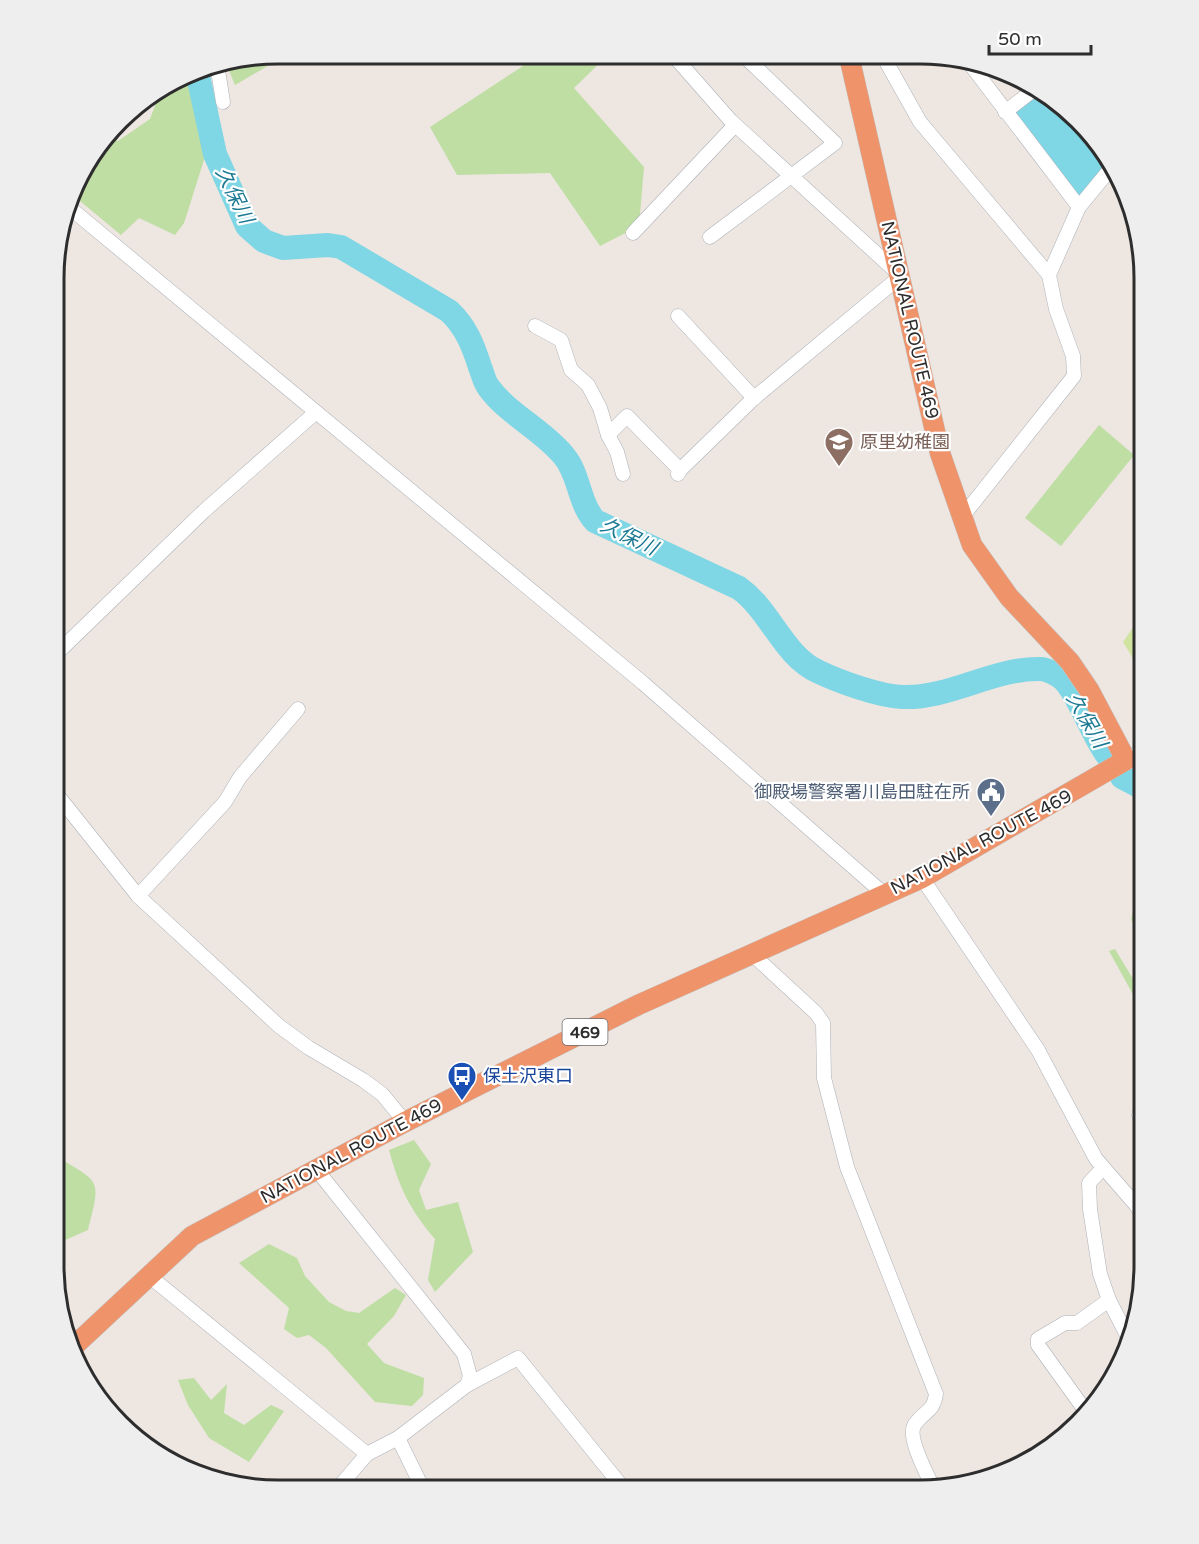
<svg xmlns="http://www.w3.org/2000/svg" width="1199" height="1544" font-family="'Varela Round','Noto Sans JP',sans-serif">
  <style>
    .green { fill: #bfdea3 }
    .pitch { fill: #d0e4a0 }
    .water { fill: #7fd6e4 }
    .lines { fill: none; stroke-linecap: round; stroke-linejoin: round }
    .river { stroke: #7fd6e4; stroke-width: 24 }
    .minor-casing { stroke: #adb1b8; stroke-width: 15 }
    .highway-casing { stroke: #c4c4c4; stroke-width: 21 }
    .minor { stroke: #fff; stroke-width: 14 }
    .highway { stroke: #ef936a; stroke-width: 20 }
    .labels { text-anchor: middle; stroke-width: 4.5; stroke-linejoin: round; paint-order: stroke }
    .shield { fill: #fff; stroke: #6c6c6c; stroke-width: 1.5 }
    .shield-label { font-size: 16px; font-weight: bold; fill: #2d2d2d }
    .street-label { font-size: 18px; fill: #2d2d2d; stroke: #fff }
    .education-label { font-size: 18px; fill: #785e54; stroke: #fff; text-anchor: start }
    .service-label { font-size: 18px; fill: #4e5e75; stroke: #fff; text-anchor: end }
    .transit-label { font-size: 18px; fill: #164399; stroke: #fff; text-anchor: start }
    .water-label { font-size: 20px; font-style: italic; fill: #1b7993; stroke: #fff }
    .rim { fill: none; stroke: #2d2d2d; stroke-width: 3 }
  </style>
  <rect width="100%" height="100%" fill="#ede6e1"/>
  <g class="green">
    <path d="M 278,54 L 288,54 L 235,85 L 226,63 Z"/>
    <path d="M 519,55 L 608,55 L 574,88 L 644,167 L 639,226 L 600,246 L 550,173 L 457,175 L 430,127 L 523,66 Z"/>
    <path d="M 193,74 L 200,114 L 204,160 L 184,223 L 175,235 L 139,218 L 121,235 L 74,196 L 84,167 L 109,136 L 118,141 L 150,119 L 160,92 Z"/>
    <path d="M 1099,425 L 1134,455 L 1061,546 L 1025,518 Z"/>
    <path d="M 1139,889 L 1145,896 L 1145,949 L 1131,919 Z"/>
    <path d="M 1115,949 L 1145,999 L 1145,1016 L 1109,951 Z"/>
    <path d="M 414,1140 L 431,1164 L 419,1190 L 426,1210 L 458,1202 L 473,1252 L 435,1292 L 428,1280 L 435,1239 C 410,1210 399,1187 389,1150 Z"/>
    <path d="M 54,1155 C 100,1183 102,1177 88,1230 L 54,1245 Z"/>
    <path d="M 269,1244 L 297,1258 L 305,1276 L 329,1302 L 346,1311 L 359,1313 L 395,1288 L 406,1295 L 394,1316 L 367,1344 L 384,1363 L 424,1378 L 423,1395 L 412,1406 L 375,1402 L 326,1348 L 309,1335 L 297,1338 L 284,1329 L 289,1308 L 239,1263 Z"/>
    <path d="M 194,1378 L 211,1400 L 227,1384 L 224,1413 L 244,1425 L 271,1405 L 284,1411 L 249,1462 L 209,1438 L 188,1405 L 178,1380 Z"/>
  </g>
  <path class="pitch" d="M 1145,610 L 1145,678 L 1123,642 Z"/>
  <path class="water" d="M 1039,90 L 1057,100 L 1107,162 L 1078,197 L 1012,112 Z"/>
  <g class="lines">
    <g class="river">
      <path d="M 197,71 L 215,154 L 247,226 L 264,241 L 283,248 L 328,245 L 341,247 L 449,311 C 466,327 473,345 480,367 C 483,374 484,382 489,388 C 509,415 543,430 564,456 C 580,475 578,502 595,521 L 739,588 C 771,611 783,656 819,672 C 840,682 879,696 902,697 C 949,699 993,668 1040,669 C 1047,669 1059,675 1064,680 C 1078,694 1093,736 1107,755"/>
      <path d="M 1122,777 L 1145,789"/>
    </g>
    <g class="minor-casing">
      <g id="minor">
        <path d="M 673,55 L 731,121 L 901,276 L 753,399 L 680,470 L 678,474"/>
        <path d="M 883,56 L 920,122 L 1049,275"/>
        <path d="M 967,60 L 1079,207"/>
        <path d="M 217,64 L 223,102"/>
        <path d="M 1005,112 L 1036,88"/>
        <path d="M 70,208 L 643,683 L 884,894"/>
        <path d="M 633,233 L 735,125"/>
        <path d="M 710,237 L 835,143 L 743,55"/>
        <path d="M 678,316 L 754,398"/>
        <path d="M 535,326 L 561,340 L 571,370 L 588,385 L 600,408 L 608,435 L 627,416 L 680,470"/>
        <path d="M 608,435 L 617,452 L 623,474"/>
        <path d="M 962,517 L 1074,376 L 1073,356 L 1056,309 L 1049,275 L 1079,207 L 1112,167"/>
        <path d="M 55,655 L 204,511 L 315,413"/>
        <path d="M 1126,760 L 1145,749"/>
        <path d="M 55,792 L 138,896 L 279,1026 L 309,1048 L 363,1080 L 382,1094 L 405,1122"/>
        <path d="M 922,878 L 1038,1050 L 1096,1159 L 1136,1205 L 1145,1220"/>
        <path d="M 138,896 L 225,802 L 240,777 L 298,709"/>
        <path d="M 752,954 L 816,1013 L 823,1023 L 824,1078 L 847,1167 L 936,1394 C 933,1413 925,1410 915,1424 C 906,1436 927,1474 933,1487"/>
        <path d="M 1139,1115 L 1145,1125"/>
        <path d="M 1103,1168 L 1089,1183 L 1090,1209 L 1100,1274 L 1109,1300 L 1131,1343"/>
        <path d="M 316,1169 L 464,1354 L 470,1376 L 467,1385 L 398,1438 L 367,1454 L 338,1488"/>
        <path d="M 148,1275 L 367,1454"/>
        <path d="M 467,1385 L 518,1358 L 624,1489"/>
        <path d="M 1087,1413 L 1038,1345 L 1038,1339 L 1065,1323 L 1077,1323 L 1109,1300"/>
        <path d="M 398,1438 L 423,1489"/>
      </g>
    </g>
    <g class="highway-casing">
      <path id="highway" d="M 73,1347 L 192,1236 L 405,1122 L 638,1005 L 922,878 L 1126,760 L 1089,690 L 1070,662 L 1009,597 L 972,545 L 940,453 L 849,56"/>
    </g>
    <use href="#minor" class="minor"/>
    <use href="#highway" class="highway"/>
  </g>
  <defs>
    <g id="school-pin" transform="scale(1.5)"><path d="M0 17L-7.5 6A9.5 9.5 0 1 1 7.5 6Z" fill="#8d6e63" stroke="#fff"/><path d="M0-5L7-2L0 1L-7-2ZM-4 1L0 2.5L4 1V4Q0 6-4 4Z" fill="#fff"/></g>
    <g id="civic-pin" transform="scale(1.5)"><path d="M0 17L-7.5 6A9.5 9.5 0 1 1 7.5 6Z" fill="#5c6f8a" stroke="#fff"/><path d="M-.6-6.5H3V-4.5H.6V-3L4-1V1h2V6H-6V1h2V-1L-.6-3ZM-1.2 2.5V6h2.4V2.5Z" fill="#fff"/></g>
    <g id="bus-pin" transform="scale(1.5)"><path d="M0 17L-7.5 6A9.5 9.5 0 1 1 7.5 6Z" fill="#1a4fb4" stroke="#fff"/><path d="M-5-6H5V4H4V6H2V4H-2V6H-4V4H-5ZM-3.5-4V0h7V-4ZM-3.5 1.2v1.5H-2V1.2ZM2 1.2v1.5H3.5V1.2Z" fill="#fff"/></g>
  </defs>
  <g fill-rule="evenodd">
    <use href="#school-pin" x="839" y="442"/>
    <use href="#civic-pin" x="991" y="792"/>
    <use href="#bus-pin" x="462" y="1076"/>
  </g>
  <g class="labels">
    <rect class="shield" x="562.5" y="1019" width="45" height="26" rx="4.5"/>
    <g class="shield-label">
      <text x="585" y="1038">469</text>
    </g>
    <g class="street-label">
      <text transform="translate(910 320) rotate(77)" y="6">NATIONAL ROUTE 469</text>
      <text transform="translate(981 842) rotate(-28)" y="6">NATIONAL ROUTE 469</text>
      <text transform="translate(351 1151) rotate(-28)" y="6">NATIONAL ROUTE 469</text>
    </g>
    <g class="education-label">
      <text x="860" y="448">原里幼稚園</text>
    </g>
    <g class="service-label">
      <text x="970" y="798">御殿場警察署川島田駐在所</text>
    </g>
    <g class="transit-label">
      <text x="483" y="1082">保土沢東口</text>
    </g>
    <g class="water-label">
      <text transform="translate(235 195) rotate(64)" y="7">久保川</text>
      <text transform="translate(629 536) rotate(26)" y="7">久保川</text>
      <text transform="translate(1087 720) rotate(60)" y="7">久保川</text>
    </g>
  </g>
  <path d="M0 0H1199V1544H0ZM278 64H920A214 214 0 0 1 1134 278V1266A214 214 0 0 1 920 1480H278A214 214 0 0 1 64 1266V278A214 214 0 0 1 278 64Z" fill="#eee" fill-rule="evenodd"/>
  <path class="rim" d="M278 64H920A214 214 0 0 1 1134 278V1266A214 214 0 0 1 920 1480H278A214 214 0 0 1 64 1266V278A214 214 0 0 1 278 64Z"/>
  <path d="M989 45v9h102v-9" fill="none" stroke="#2d2d2d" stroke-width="3"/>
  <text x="998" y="45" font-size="18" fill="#2d2d2d" stroke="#ffffff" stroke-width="4.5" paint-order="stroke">50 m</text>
</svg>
